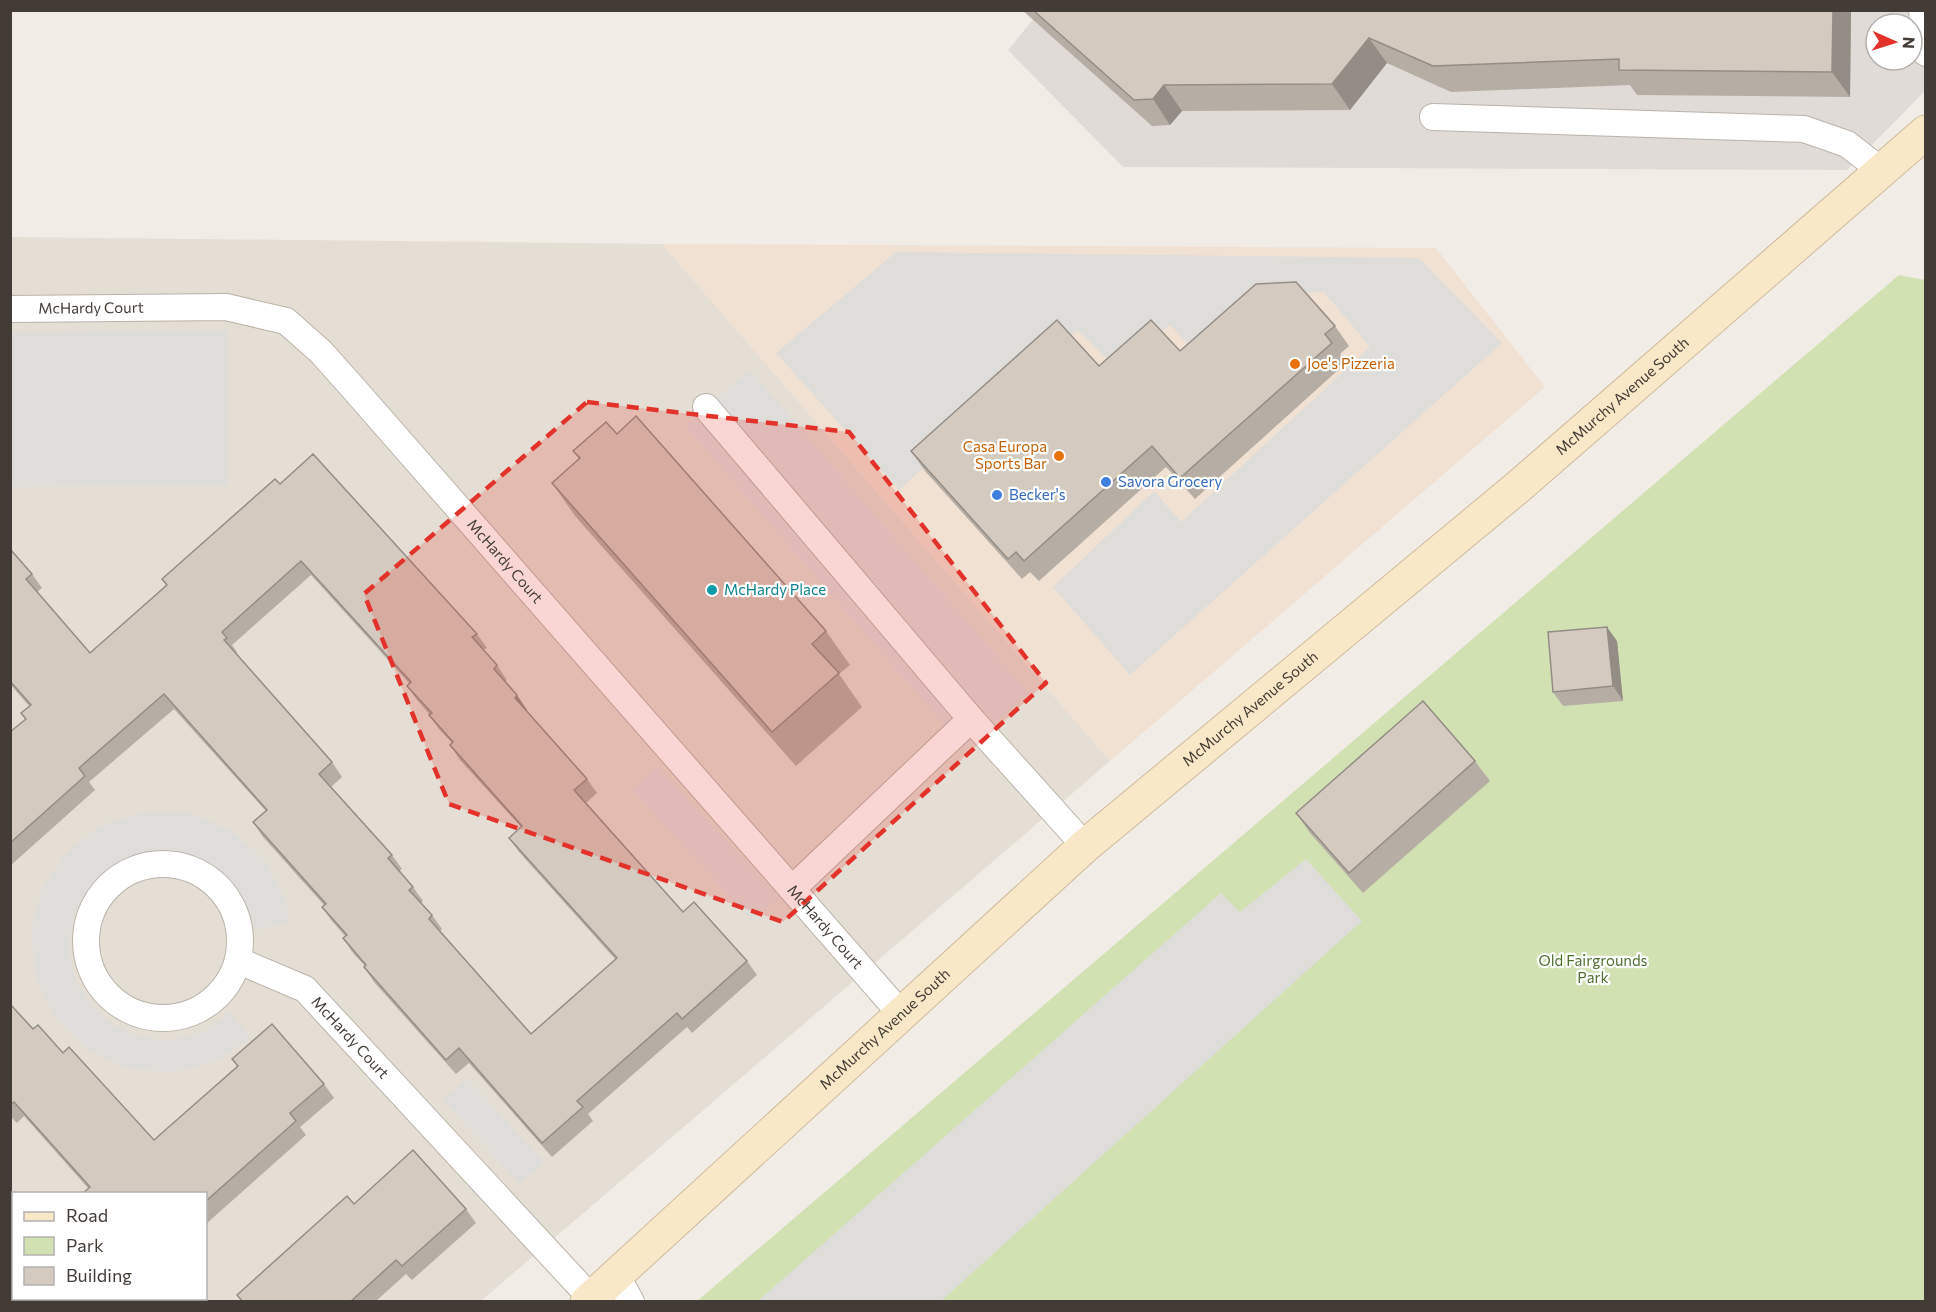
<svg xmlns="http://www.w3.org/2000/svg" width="1936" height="1312" font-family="Commissioner,sans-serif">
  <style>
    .residential { fill: #e4ded4; fill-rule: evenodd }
    .commercial { fill: #f1e1d3 }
    .industrial { fill: #e0dbd7; fill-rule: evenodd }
    .green { fill: #d1e1b2 }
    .parking { fill: #dfddda }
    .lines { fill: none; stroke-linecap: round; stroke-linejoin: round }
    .lane-casing { stroke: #bbb3a9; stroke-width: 28 }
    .street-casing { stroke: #bbb3a9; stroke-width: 35 }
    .secondary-casing { stroke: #cfbc9c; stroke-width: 35 }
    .lane { stroke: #fff; stroke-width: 26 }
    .street { stroke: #fff; stroke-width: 33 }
    .secondary { stroke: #f9e8c8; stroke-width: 33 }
    .wall { fill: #b6aea4; fill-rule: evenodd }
    .shaded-wall { fill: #948d86 }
    .building { fill: #d4cabf; stroke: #948d86; stroke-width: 1.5; fill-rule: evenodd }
    .marked { fill: #e3322a; fill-opacity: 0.2; stroke: #e3322a; stroke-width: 4.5; stroke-dasharray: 12 8; stroke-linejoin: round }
    .food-dot { fill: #e8710a; stroke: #fff; stroke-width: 2 }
    .shop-dot { fill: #3f7fe0; stroke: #fff; stroke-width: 2 }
    .culture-dot { fill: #0f9aa8; stroke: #fff; stroke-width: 2 }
    .labels { text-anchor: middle; stroke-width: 4.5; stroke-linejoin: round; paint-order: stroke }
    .street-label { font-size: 15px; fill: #433c36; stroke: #fff }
    .food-label { font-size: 15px; fill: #c56008; stroke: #fff; text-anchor: start }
    .shop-label { font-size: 15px; fill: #366cbe; stroke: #fff; text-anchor: start }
    .culture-label { font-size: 15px; fill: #0d838f; stroke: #fff; text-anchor: start }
    .park-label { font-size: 15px; fill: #4e6e2f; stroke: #fff }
  </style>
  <rect width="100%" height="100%" fill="#f1ece6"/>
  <path class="residential" d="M 11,237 L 662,244 L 1110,761 L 481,1301 L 11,1302 ZM 14,1194 L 206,1194 L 206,1298 L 14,1298 Z"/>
  <path class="commercial" d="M 662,244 L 1436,248 L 1545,387 L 1110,761 Z"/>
  <path class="industrial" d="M 1041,10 L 1925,10 L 1926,90 L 1847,170 L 1123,167 L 1008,50 ZM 1876,24 L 1912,24 L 1912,60 L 1876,60 Z"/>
  <path class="green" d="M 1899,275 L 1925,280 L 1925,1301 L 696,1302 Z"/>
  <g class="parking">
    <path d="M 896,252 L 1419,258 L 1502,343 L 1130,675 L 1053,587 L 1154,491 L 1181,522 L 1370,347 L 1324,292 L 1259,295 L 1195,351 L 1170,325 L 1118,369 L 1077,330 L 899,490 L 776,353 Z"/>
    <path d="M 228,330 L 228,485 L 11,487 L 11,332 Z"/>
    <path d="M 750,370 L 1029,693 L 965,749 L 685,426 Z"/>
    <path d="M 657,766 L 779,897 L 753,921 L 631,790 Z"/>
    <path d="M 145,812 L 189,813 L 230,830 L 264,859 L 285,899 L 290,923 L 255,930 L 245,900 L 226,876 L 200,859 L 169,852 L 138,855 L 110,868 L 88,890 L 73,918 L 69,949 L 75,980 L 91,1006 L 115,1027 L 144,1038 L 175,1040 L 205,1031 L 230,1012 L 251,1038 L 214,1062 L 171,1073 L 127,1068 L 86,1049 L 55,1017 L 36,977 L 31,932 L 42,889 L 67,852 L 102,825 Z"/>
    <path d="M 1306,859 L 1362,921 L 941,1301 L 758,1301 L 1221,893 L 1240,912 Z"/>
    <path d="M 467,1078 L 544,1162 L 520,1184 L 443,1100 Z"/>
  </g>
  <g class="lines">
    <g class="lane-casing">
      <g id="lane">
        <path d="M 1922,10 L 1926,53"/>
        <path d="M 1433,117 L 1804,129 L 1847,144 L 1882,171"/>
        <path id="s1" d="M 10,309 L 226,307 L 286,321 L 321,352 L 354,389 L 902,1015"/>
        <path d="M 706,407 L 971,719 L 1085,846"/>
        <circle cx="163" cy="941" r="77"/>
        <path d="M 792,889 L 971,719"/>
        <path id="s2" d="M 239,961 L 305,989 L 591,1298"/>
        <path d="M 617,1276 L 631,1302"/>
      </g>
    </g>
    <g class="street-casing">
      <g id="street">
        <path d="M 10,1249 L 14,1251"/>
        <path d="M 62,1298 L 65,1302"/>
      </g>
    </g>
    <g class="secondary-casing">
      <g id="secondary">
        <path id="s3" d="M 587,1302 L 1085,846 L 1518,487 L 1926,132"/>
      </g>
    </g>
    <use href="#lane" class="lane"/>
    <use href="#street" class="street"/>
    <use href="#secondary" class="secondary"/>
  </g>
  <g class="wall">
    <path d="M 1022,10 L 1851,10 L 1850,97 L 1637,95 L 1630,85 L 1451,92 L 1387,63 L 1350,110 L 1182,111 L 1170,125 L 1152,126 Z"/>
    <path d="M 1335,326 L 1349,346 L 1340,354 L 1346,363 L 1195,499 L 1166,467 L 1039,581 L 1030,572 L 1022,579 L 925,471 L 911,451 L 1099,366 L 1180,351 Z"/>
    <path d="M 617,434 L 826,631 L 850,665 L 839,674 L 862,707 L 796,766 L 575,516 L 552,483 L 579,459 L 573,451 Z"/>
    <path d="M 280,484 L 477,634 L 487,648 L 483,650 L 497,665 L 507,680 L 505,682 L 527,710 L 526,711 L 587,779 L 597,793 L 586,803 L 683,912 L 747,961 L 757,975 L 692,1033 L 687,1027 L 588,1114 L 593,1121 L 552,1157 L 469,1063 L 456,1074 L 374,982 L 364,967 L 365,966 L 353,953 L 343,938 L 345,936 L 332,921 L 322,907 L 324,905 L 263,837 L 253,822 L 266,811 L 174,709 L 89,782 L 95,790 L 10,866 L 10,732 L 25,719 L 21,713 L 29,706 L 10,684 L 10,549 L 32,574 L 42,588 L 37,592 L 90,653 L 166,585 L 162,579 ZM 311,575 L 409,683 L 407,686 L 417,700 L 430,715 L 429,715 L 439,729 L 452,743 L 450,745 L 460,760 L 521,827 L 509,838 L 519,852 L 616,960 L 531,1034 L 440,931 L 442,929 L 432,915 L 421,903 L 423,901 L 413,887 L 399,871 L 402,869 L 392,855 L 331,787 L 342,777 L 332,762 L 236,653 L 237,652 L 232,645 Z"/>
    <path d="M 1617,641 L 1623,701 L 1563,706 L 1553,692 Z"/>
    <path d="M 1475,761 L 1490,781 L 1363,893 L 1310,833 L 1296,813 Z"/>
    <path d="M 10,1004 L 33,1029 L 63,1053 L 154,1140 L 237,1066 L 232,1059 L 324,1084 L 334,1098 L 300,1127 L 306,1135 L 206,1224 L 206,1194 L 88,1188 L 24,1116 L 17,1123 L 10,1116 Z"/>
    <path d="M 354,1204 L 466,1209 L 476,1223 L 412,1280 L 406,1274 L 375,1302 L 242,1302 L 237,1295 Z"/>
  </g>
  <g class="shaded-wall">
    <path d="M 1833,10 L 1851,10 L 1850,97 L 1832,72 Z"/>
    <path d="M 1369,38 L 1387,63 L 1350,110 L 1332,84 Z"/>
    <path d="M 1164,85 L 1182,111 L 1170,125 L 1153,99 Z"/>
    <path d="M 1607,627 L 1617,641 L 1623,701 L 1613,686 Z"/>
    <path d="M 517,695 L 527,710 L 525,712 L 515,698 Z"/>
  </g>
  <g class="building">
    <path d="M 1033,10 L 1833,10 L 1832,72 L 1619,70 L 1619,59 L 1433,66 L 1369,38 L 1332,84 L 1164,85 L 1153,99 L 1134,100 Z"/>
    <path d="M 1296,282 L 1335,326 L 1325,334 L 1332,343 L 1180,478 L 1152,446 L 1024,561 L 1016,552 L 1008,559 L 911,451 L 1057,320 L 1099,366 L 1151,320 L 1180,351 L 1256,284 Z"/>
    <path d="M 636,416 L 826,631 L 812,644 L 839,673 L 772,732 L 552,483 L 580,458 L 573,451 L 606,422 L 617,434 Z"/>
    <path d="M 313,454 L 477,634 L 472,637 L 497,665 L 494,669 L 517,695 L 515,698 L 587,779 L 574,790 L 683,912 L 694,902 L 747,961 L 682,1019 L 677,1013 L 577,1101 L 583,1107 L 542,1143 L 459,1048 L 446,1060 L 364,967 L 366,965 L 343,938 L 347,935 L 322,907 L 326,904 L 253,822 L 267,810 L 164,694 L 79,768 L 85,776 L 10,843 L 10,732 L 26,719 L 21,713 L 31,705 L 10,681 L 10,549 L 32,574 L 26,579 L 90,653 L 167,585 L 162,579 L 275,479 L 280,484 ZM 301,561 L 411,682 L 407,686 L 432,713 L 429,715 L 453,742 L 450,745 L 522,826 L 509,838 L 617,958 L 531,1034 L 429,919 L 432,915 L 409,890 L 413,887 L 388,858 L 392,855 L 319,774 L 332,762 L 224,640 L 227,638 L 222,632 Z"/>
    <path d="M 1607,627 L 1613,686 L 1553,692 L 1548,632 Z"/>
    <path d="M 1423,701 L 1475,761 L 1349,873 L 1296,813 Z"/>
    <path d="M 10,1004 L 33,1029 L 38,1025 L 63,1053 L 69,1047 L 154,1140 L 238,1066 L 232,1059 L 272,1024 L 324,1084 L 290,1113 L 296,1121 L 206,1201 L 206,1194 L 82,1194 L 90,1187 L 14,1102 L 10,1105 Z"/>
    <path d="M 413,1150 L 466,1209 L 402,1266 L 396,1260 L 350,1302 L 243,1302 L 237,1295 L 347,1196 L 354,1204 Z"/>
  </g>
  <path class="marked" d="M 587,402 L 849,432 L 1046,683 L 783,922 L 449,804 L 364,594 Z"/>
  <g class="food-dot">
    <circle cx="1295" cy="364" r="6"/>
    <circle cx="1059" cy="456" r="6"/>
  </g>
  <g class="shop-dot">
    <circle cx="1106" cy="482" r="6"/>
    <circle cx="997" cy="495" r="6"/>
  </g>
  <circle class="culture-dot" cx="712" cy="590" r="6"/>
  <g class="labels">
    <g class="street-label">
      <text dy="5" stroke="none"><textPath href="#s1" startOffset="81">McHardy Court</textPath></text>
      <text dy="5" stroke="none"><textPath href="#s3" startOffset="1376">McMurchy Avenue South</textPath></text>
      <text dy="5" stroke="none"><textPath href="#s1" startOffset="603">McHardy Court</textPath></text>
      <text dy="5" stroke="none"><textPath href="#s3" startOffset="890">McMurchy Avenue South</textPath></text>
      <text dy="5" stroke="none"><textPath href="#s1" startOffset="1089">McHardy Court</textPath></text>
      <text dy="5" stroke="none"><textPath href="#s3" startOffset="404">McMurchy Avenue South</textPath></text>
      <text dy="5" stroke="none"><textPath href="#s2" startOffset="138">McHardy Court</textPath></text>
    </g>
    <g class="food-label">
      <text x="1307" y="369">Joe's Pizzeria</text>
      <text x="1047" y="452" text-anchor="end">Casa Europa<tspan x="1047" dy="17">Sports Bar</tspan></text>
    </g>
    <g class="shop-label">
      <text x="1118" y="487">Savora Grocery</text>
      <text x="1009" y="500">Becker's</text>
    </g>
    <g class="culture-label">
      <text x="724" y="595">McHardy Place</text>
    </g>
    <g class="park-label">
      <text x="1593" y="966">Old Fairgrounds<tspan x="1593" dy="17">Park</tspan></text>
    </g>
  </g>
  <rect width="1936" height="1312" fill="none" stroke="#433c36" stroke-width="24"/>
  <rect x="12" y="1192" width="195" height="108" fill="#ffffff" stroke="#b4b1af" stroke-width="1.5"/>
  <rect x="24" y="1212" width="30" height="9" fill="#f9e8c8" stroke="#b4b1af" stroke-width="1.5"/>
  <text x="66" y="1222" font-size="18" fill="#433c36">Road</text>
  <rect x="24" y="1237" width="30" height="18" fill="#d1e1b2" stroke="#b4b1af" stroke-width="1.5"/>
  <text x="66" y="1252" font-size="18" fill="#433c36">Park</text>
  <rect x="24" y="1267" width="30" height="18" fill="#d4cabf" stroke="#b4b1af" stroke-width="1.5"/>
  <text x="66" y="1282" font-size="18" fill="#433c36">Building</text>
  <g transform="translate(1894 42) rotate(93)"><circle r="28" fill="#ffffff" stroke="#b4b1af" stroke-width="1.5"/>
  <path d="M0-4.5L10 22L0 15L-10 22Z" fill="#e3322a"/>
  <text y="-9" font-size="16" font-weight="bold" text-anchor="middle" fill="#433c36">N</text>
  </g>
</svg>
